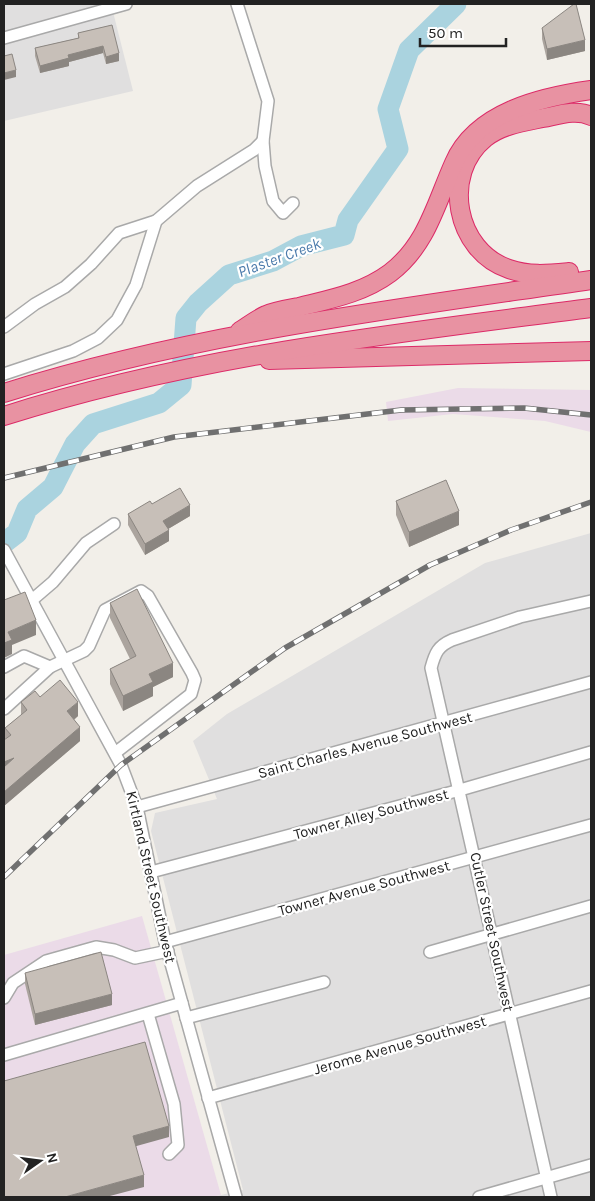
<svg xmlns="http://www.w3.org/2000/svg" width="595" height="1201" font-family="Karla,sans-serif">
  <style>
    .residential { fill: #e0dfdf }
    .industrial { fill: #ebdbe8 }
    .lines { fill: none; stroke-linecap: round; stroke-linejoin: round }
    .river { stroke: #aad3df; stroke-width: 21 }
    .minor-casing { stroke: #a9a9a9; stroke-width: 14 }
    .highway-casing { stroke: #dc2a67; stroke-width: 20 }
    .minor { stroke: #fff; stroke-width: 11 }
    .highway { stroke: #e892a2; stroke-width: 18 }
    .rail-casing { stroke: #707070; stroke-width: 5.5 }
    .rail { stroke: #fff; stroke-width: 4; stroke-dasharray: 11; stroke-linecap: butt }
    .wall { fill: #aba49e }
    .shaded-wall { fill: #8b8681 }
    .building { fill: #c7bfb8; stroke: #8b8681 }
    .labels { text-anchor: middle; stroke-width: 4.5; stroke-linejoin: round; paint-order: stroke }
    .street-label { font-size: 15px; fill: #222; stroke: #fff }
    .water-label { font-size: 16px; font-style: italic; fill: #4a7aab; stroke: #fff }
  </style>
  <rect width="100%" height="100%" fill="#f2efe9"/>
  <g class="residential">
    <path d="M 4,4 L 111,4 L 133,91 L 4,121 Z"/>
    <path d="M 591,533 L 591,1197 L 212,1197 L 243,1190 L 151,831 L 155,813 L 217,799 L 193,741 L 227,714 L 485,563 Z"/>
  </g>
  <g class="industrial">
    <path d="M 458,388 L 591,390 L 591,432 L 545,421 L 453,414 L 388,421 L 386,402 Z"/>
    <path d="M 142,916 L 221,1195 L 212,1197 L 4,1197 L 4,955 Z"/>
  </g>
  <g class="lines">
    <path class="river" d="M 4,543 L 17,533 L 27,509 L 53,487 L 75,444 L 93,424 L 159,403 L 181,385 L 186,318 L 198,303 L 229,275 L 273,261 L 301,246 L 344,235 L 348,220 L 398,149 L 388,109 L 409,50 L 456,4"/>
    <g class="minor-casing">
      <g id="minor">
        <path d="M 237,4 L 268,101 L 263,141 L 265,166 L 273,201 L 283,213 L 293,203"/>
        <path d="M 4,38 L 126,4"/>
        <path d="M 4,327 L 35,304 L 65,287 L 91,264 L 119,233 L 156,221"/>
        <path d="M 4,374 L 73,351 L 98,338 L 117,320 L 136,285 L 156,221 L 197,186 L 254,150 L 263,141"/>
        <path d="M 4,550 L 121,765 L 137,807 L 165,942 L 236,1197"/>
        <path d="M 32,600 L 53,582 L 86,543 L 114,524"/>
        <path d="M 4,667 L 24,656 L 50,667"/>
        <path d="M 4,709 L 50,667 L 84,651 L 89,646 L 105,610 L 141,591 L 148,596 L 192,673 L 195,680 L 191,694 L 115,753"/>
        <path d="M 137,807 L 591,682"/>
        <path d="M 151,872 L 460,790 L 591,752"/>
        <path d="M 165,942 L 591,825"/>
        <path d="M 430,952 L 591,906"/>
        <path d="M 4,998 L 13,983 L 46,961 L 96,947 L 114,950 L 135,958 L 168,951"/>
        <path d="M 148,1014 L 174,1104 L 178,1145 L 169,1154"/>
        <path d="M 186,1018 L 324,982"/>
        <path d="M 4,1055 L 182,1003"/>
        <path d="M 208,1098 L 591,991"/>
        <path d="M 479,1197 L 591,1165"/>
        <path d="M 551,1197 L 431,668 C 435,653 438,646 452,640 L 520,617 L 591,601"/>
      </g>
    </g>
    <g class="highway-casing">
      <g id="highway">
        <path d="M 569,272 C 548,274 529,276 509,269 C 455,251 441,174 485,138 C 501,125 523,122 543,118 C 559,115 576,109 591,116"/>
        <path d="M 240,331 C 248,326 257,319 266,315 C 276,311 288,309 299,307 C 331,299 363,293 390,273 C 427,245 436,203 454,163 C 476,112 541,97 591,90"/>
        <path d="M 269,360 L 591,351"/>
        <path d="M 4,393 C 195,333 394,309 591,280"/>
        <path d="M 4,416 C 195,355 393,334 591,308"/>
      </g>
    </g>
    <use href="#minor" class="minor"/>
    <use href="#highway" class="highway"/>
    <g class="rail-casing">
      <g id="rail">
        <path d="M 4,478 L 174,437 L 401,410 L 524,408 L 591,415"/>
        <path d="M 4,877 L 121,765 L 285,648 L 430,565 L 511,530 L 591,502"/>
      </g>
    </g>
    <use href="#rail" class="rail"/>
  </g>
  <g class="wall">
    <path d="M 112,25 L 119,61 L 106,64 L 103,53 L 69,62 L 69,66 L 40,73 L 35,56 L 35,48 L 78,38 L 78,33 Z"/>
    <path d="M 542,28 L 585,51 L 547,60 L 542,39 Z"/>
    <path d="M 396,501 L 459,525 L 409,547 L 396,515 Z"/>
    <path d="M 152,504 L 190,516 L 168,529 L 169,541 L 145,555 L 128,525 L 128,514 Z"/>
    <path d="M 110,603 L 173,677 L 153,687 L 153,696 L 123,711 L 110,684 L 110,669 L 130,659 L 110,618 Z"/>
    <path d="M 40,697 L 78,716 L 74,720 L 80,741 L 4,806 L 4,740 L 5,739 L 5,728 L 21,715 L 21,702 Z"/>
    <path d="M 25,973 L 112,1005 L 35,1025 L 25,984 Z"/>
  </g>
  <g class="shaded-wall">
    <path d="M 585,40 L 585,51 L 547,60 L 547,49 Z"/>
    <path d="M 103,46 L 103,53 L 69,62 L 69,66 L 40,73 L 40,66 L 68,55 Z"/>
    <path d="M 119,53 L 119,61 L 106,64 L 106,57 Z"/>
    <path d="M 16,70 L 16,77 L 4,80 L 4,73 Z"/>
    <path d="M 190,505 L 190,516 L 163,532 L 163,521 Z"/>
    <path d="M 459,511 L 459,525 L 409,547 L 409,532 Z"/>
    <path d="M 169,530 L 169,541 L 145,555 L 145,544 Z"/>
    <path d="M 36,620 L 36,635 L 12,645 L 12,654 L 4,658 L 4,643 L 8,632 Z"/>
    <path d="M 173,663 L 173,677 L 153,687 L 153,696 L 123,711 L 123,696 L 149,674 Z"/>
    <path d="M 78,702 L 78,716 L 67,725 L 67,711 Z"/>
    <path d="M 80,727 L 80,741 L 4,806 L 4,792 Z"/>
    <path d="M 14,758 L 4,777 L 4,762 Z"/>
    <path d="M 112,994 L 112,1005 L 35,1025 L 35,1014 Z"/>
    <path d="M 169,1126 L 169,1137 L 133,1147 L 133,1136 Z"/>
    <path d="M 144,1175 L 144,1187 L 106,1197 L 65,1197 Z"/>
  </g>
  <g class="building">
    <path d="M 574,4 L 576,4 L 585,40 L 547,49 L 542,28 Z"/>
    <path d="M 112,25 L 119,53 L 106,57 L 103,46 L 68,55 L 69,58 L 40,66 L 35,48 L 79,38 L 78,33 Z"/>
    <path d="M 12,54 L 16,70 L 4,73 L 4,56 Z"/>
    <path d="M 446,480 L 459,511 L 409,532 L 396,501 Z"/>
    <path d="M 180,488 L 190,505 L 163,521 L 169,530 L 145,544 L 128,514 L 150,501 L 152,504 Z"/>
    <path d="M 137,589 L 173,663 L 149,674 L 153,682 L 123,696 L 110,669 L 136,656 L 110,603 Z"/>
    <path d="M 25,592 L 36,620 L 8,632 L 12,640 L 4,643 L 4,600 Z"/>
    <path d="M 60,680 L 78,702 L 67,711 L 80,727 L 4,792 L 4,767 L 14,758 L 4,762 L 4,740 L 11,735 L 5,728 L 27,710 L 21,702 L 35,691 L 40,697 Z"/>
    <path d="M 101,952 L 112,994 L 35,1014 L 25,973 Z"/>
    <path d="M 145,1042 L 169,1126 L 133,1136 L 144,1175 L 65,1197 L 4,1197 L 4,1081 Z"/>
  </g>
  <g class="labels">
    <g class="street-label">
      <text transform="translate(365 745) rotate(-15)" y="5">Saint Charles Avenue Southwest</text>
      <text transform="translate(371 814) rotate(-15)" y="5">Towner Alley Southwest</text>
      <text transform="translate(151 877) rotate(77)" y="5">Kirtland Street Southwest</text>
      <text transform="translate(364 888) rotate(-15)" y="5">Towner Avenue Southwest</text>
      <text transform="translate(492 932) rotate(78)" y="5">Cutler Street Southwest</text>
      <text transform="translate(400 1045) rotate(-16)" y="5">Jerome Avenue Southwest</text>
    </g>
    <g class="water-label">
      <text transform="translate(279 257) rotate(-20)" y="6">Plaster Creek</text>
    </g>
  </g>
  <rect width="595" height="1201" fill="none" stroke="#222222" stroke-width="10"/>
  <g transform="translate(40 1161) rotate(76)" stroke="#ffffff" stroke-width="4" paint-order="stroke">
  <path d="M0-4L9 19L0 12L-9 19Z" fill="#222222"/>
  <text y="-8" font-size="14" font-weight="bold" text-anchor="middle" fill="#222222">N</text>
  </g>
  <path d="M420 38v8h86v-8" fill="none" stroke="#222222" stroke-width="2.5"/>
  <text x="428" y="38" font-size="15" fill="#222222" stroke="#ffffff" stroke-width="4" paint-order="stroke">50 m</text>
</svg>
